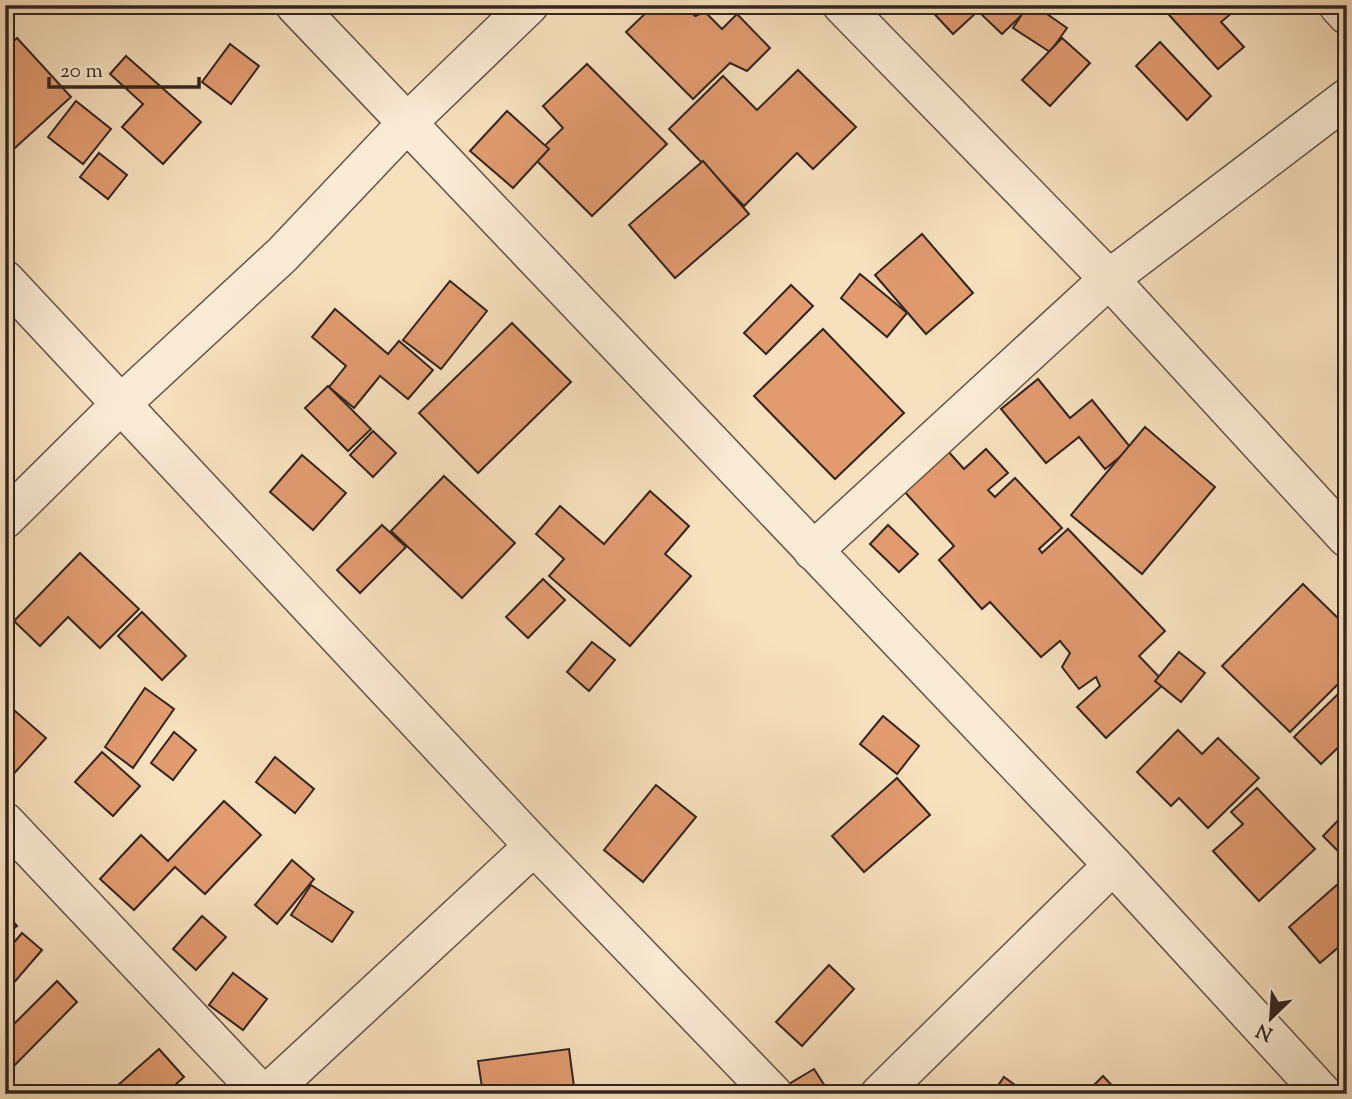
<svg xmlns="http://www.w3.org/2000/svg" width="1352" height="1099" font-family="'Sorts Mill Goudy',serif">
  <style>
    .building { fill: #e19b6f; stroke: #322520; stroke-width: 2 }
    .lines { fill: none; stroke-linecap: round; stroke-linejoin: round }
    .minor-casing { stroke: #635447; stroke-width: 41 }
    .minor { stroke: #faebd4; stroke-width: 38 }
  </style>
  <rect width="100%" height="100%" fill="#f7e0bd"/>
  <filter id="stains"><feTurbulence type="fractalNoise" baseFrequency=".00286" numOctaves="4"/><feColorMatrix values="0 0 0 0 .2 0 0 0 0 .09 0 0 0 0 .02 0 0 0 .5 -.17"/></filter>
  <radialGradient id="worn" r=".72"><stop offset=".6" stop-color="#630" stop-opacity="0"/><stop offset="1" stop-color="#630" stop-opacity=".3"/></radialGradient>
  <g class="building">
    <path d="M 654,5 L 684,5 L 695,16 L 705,12 L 722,29 L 737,14 L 770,48 L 747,71 L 730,63 L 693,99 L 626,32 Z"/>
    <path d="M 926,5 L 1030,5 L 1031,6 L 1002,34 L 978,11 L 953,34 Z"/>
    <path d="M 1028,5 L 1034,5 L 1067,28 L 1050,52 L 1013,28 Z"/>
    <path d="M 1160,5 L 1227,5 L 1233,12 L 1221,22 L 1244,47 L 1218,69 Z"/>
    <path d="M 17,38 L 71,97 L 5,157 L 5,49 Z"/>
    <path d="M 1062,38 L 1090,63 L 1050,106 L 1022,80 Z"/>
    <path d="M 1160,42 L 1211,96 L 1187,120 L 1136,66 Z"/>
    <path d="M 230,44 L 259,66 L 231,104 L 202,82 Z"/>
    <path d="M 126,56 L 201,122 L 163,164 L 122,127 L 143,104 L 110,74 Z"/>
    <path d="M 587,64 L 667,144 L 592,216 L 533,157 L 563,128 L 543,106 Z"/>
    <path d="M 798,70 L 856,127 L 813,169 L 797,153 L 744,206 L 669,129 L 723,76 L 757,110 Z"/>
    <path d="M 76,101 L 111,129 L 83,164 L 48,137 Z"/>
    <path d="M 507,111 L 549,149 L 513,188 L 470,151 Z"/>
    <path d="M 99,153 L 127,175 L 108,199 L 80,177 Z"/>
    <path d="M 703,161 L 749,214 L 675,278 L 629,225 Z"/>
    <path d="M 922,234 L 973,293 L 926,334 L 875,275 Z"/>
    <path d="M 860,274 L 907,313 L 887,337 L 841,298 Z"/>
    <path d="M 450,281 L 487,311 L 441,369 L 403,340 Z"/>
    <path d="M 791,285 L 813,306 L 766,354 L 744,333 Z"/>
    <path d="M 335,309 L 388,354 L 399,341 L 433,370 L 408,399 L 380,376 L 354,408 L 329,387 L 346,366 L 312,337 Z"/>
    <path d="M 512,323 L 571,382 L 478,473 L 419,413 Z"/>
    <path d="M 823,329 L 904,413 L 835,479 L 754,396 Z"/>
    <path d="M 1038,379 L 1070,418 L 1092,400 L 1131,448 L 1105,469 L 1079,437 L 1046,463 L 1001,409 Z"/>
    <path d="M 328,386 L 371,429 L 348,451 L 305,408 Z"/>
    <path d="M 1145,427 L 1215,487 L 1142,574 L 1071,515 Z"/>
    <path d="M 373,431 L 396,453 L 373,477 L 350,455 Z"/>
    <path d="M 986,449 L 1008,473 L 988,490 L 995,497 L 1015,478 L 1062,528 L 1039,549 L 1042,553 L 1068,529 L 1165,631 L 1139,656 L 1165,683 L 1106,738 L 1077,707 L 1100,686 L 1096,677 L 1079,689 L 1062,667 L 1070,653 L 1060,641 L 1041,657 L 990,602 L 982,609 L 939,560 L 954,546 L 903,490 L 947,450 L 964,469 Z"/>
    <path d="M 302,455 L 346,493 L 313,530 L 270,492 Z"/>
    <path d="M 444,476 L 515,543 L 462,598 L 391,531 Z"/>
    <path d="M 650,491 L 689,526 L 665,554 L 691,576 L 630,646 L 549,576 L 564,559 L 536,534 L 560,506 L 604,544 Z"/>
    <path d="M 382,525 L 406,547 L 360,593 L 337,570 Z"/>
    <path d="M 888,525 L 918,554 L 899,572 L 870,544 Z"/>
    <path d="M 80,553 L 139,609 L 100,648 L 68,617 L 40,646 L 14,621 Z"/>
    <path d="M 543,579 L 565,600 L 528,638 L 506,617 Z"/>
    <path d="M 1303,584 L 1347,627 L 1347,675 L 1290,732 L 1222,666 Z"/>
    <path d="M 142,612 L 186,656 L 162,680 L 118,636 Z"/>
    <path d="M 592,642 L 615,660 L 589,691 L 567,672 Z"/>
    <path d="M 1179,652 L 1205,673 L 1181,702 L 1155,681 Z"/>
    <path d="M 145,688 L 174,709 L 133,768 L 105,747 Z"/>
    <path d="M 1338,694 L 1347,702 L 1347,739 L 1321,764 L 1294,737 Z"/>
    <path d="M 7,704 L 46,738 L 10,778 L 5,774 Z"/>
    <path d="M 883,716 L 919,746 L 897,774 L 860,744 Z"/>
    <path d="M 1178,730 L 1202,754 L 1218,738 L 1259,778 L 1208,828 L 1179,798 L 1171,806 L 1137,772 Z"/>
    <path d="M 174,732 L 196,750 L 173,780 L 151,763 Z"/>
    <path d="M 102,752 L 140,786 L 113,816 L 75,782 Z"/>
    <path d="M 275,757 L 314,789 L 295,813 L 256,782 Z"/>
    <path d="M 897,778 L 930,815 L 864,872 L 832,836 Z"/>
    <path d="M 656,785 L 696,817 L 643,882 L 604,850 Z"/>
    <path d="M 1257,788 L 1315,849 L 1259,901 L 1213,851 L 1243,824 L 1231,812 Z"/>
    <path d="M 224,801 L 261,835 L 205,894 L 175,867 L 134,910 L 100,879 L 141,835 L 168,861 Z"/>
    <path d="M 1347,811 L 1347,846 L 1340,853 L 1323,836 Z"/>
    <path d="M 292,860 L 314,879 L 277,924 L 255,905 Z"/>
    <path d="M 1338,884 L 1347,894 L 1347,915 L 1340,921 L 1347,930 L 1347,940 L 1320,963 L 1289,927 Z"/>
    <path d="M 311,885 L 353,912 L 332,942 L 291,915 Z"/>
    <path d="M 5,912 L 17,926 L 5,936 Z"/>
    <path d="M 202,916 L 226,937 L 196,970 L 173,949 Z"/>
    <path d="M 22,933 L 42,950 L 11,986 L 5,982 L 5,953 Z"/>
    <path d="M 1347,959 L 1347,976 L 1338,966 Z"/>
    <path d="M 829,965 L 854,989 L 802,1046 L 776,1022 Z"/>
    <path d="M 233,973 L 267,999 L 243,1030 L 209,1005 Z"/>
    <path d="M 57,981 L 77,1002 L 5,1075 L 5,1033 Z"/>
    <path d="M 159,1049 L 184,1077 L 165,1094 L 108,1094 Z"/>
    <path d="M 569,1049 L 575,1094 L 483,1094 L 478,1061 Z"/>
    <path d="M 814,1069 L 830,1094 L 794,1094 L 789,1084 Z"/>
    <path d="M 1103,1076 L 1120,1094 L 1085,1094 Z"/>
    <path d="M 1004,1077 L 1027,1094 L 992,1094 Z"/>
  </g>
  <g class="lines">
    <g class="minor-casing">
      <g id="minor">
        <path d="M 295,5 L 1113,865 L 1323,1094"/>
        <path d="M 842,5 L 1109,279 L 1347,538"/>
        <path d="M 1338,5 L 1347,15"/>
        <path d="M 5,280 L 534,846 L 773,1094"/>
        <path d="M 5,519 L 122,403 L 282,255 L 408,122 L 529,5"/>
        <path d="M 813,551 L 1109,279 L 1347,98"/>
        <path d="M 5,822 L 262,1094"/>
        <path d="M 267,1094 L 534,846"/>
        <path d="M 880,1094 L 1113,865"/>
      </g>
    </g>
    <use href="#minor" class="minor"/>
  </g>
  <rect width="1352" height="1099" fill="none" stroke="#f7e0bd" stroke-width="28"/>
  <rect x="7" y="7" width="1338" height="1085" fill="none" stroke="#322520" stroke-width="3.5"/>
  <rect x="14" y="14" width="1324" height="1071" fill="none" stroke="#322520" stroke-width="2"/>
  <g transform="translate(1271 1018) rotate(205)" stroke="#faebd4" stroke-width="5" paint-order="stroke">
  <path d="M0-5L12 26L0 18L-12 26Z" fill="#322520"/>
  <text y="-10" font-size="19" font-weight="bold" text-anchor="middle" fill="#322520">N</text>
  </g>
  <path d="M49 77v10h150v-10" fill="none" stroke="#322520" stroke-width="3.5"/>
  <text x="60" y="77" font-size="21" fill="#322520" stroke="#faebd4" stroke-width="5" paint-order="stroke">20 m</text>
  <rect width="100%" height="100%" filter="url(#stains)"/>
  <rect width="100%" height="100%" fill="url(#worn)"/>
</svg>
